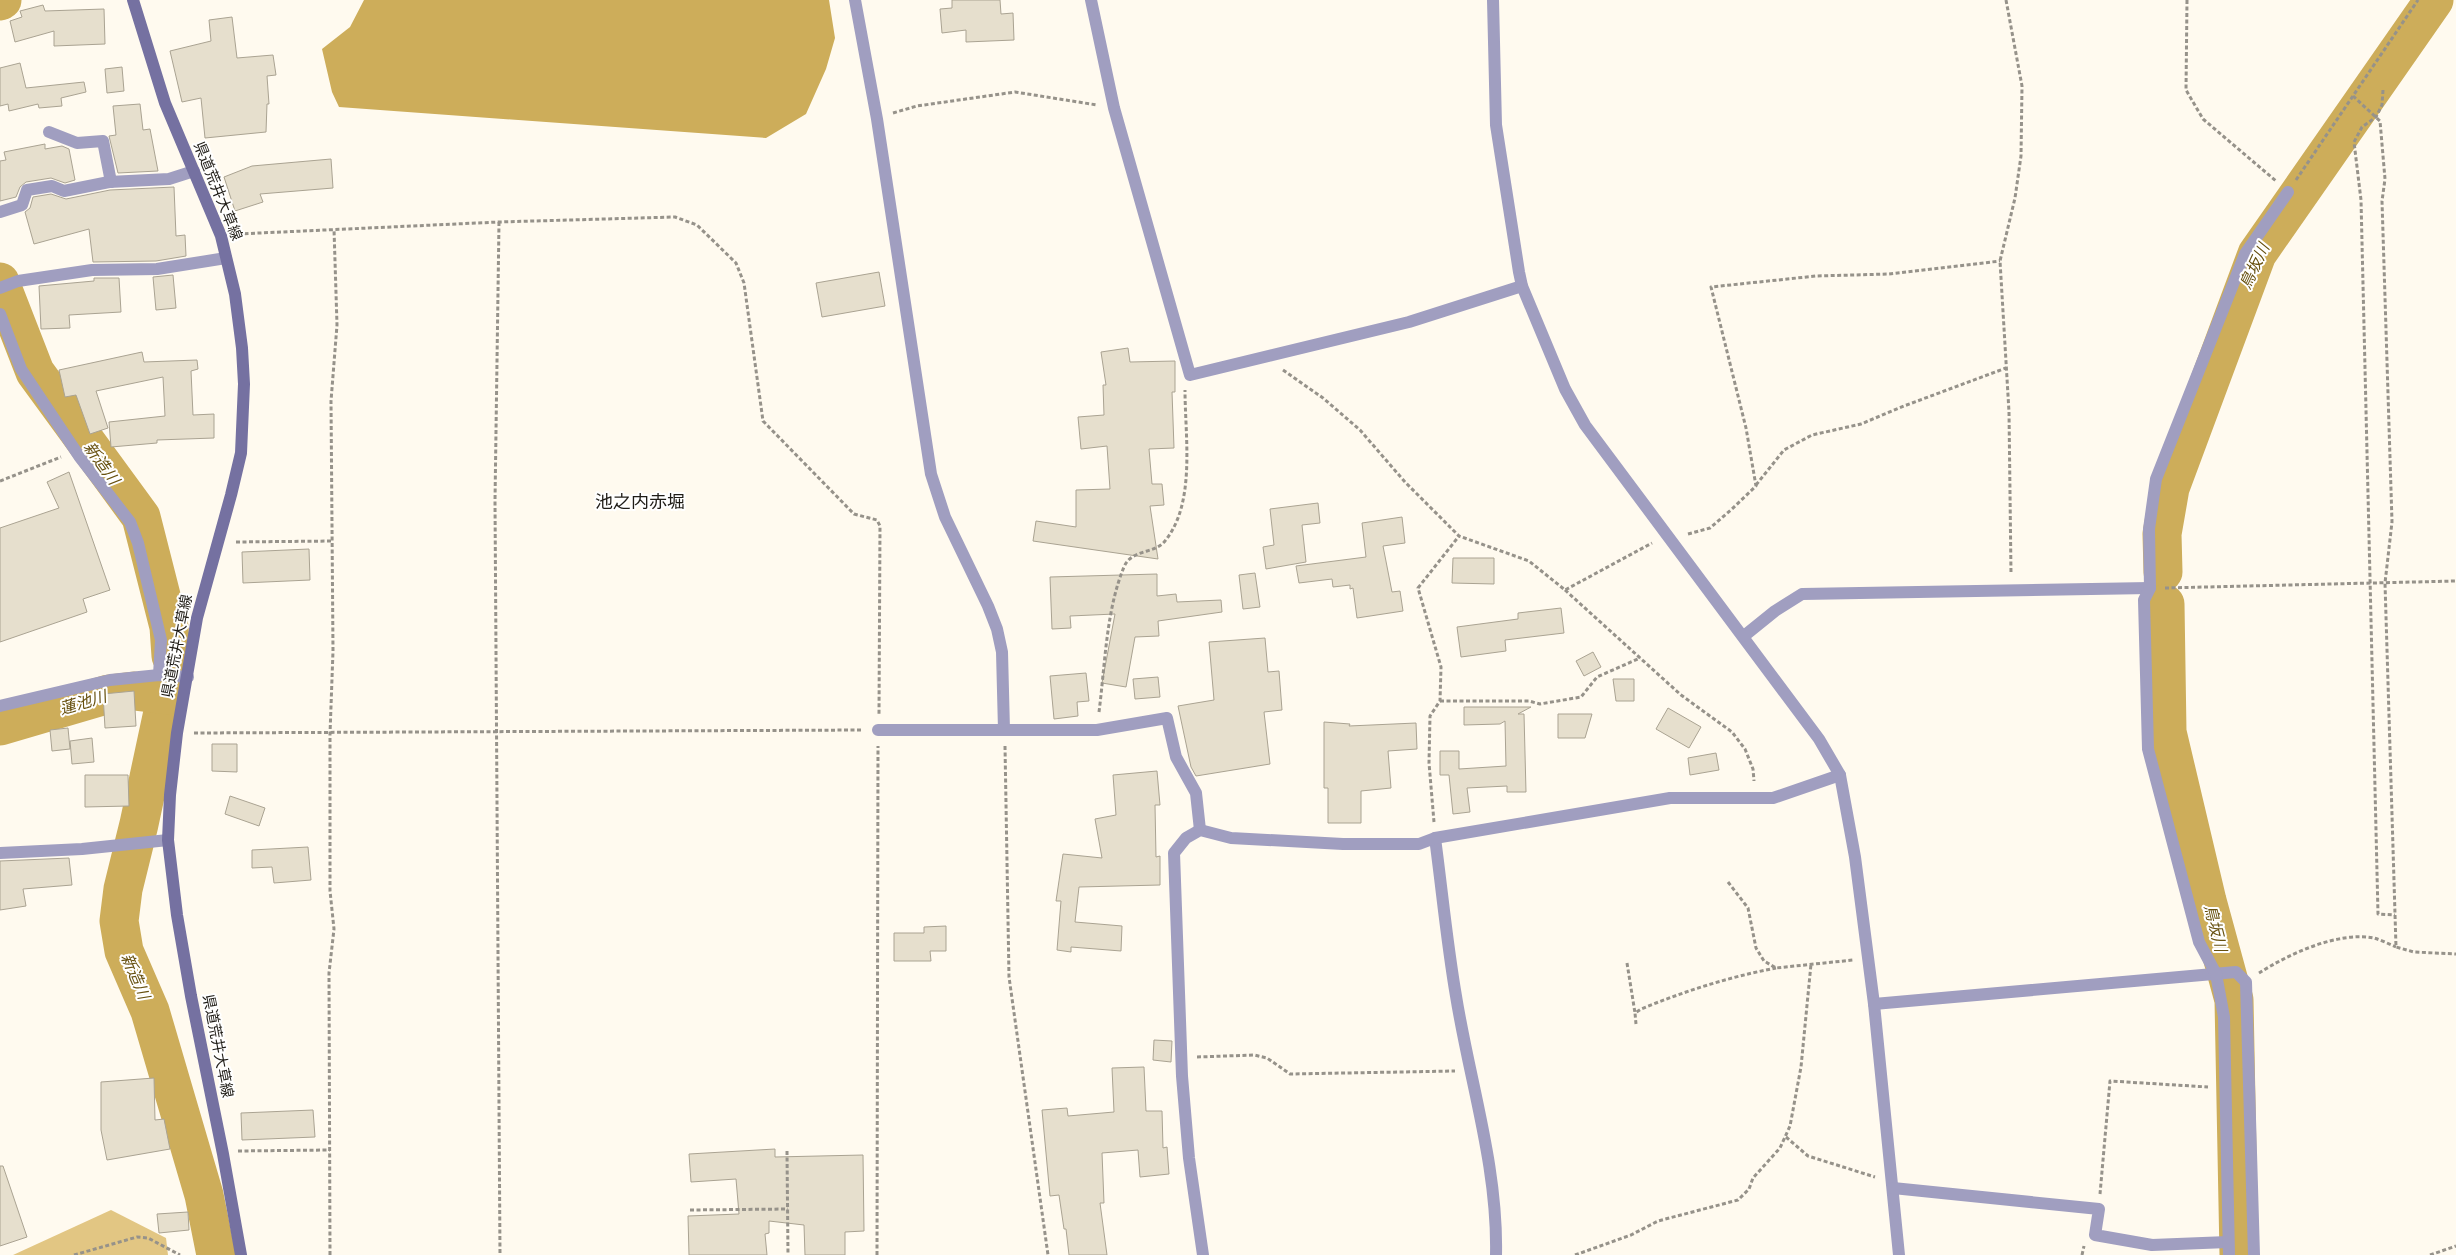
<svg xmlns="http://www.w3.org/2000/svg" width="2456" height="1255" font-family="'PT Sans Narrow','Noto Sans JP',sans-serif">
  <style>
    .green { fill: #e2c683 }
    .water { fill: #cdad5a }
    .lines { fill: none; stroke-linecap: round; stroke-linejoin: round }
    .river { stroke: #cdad5a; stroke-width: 39 }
    .building { fill: #e6dfcd; stroke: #aaa392 }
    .path { stroke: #96928a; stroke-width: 3; stroke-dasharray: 4 2.5; stroke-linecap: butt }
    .minor { stroke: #a09ec0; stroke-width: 12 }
    .secondary { stroke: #7571a1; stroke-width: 12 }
    .labels { text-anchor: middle; stroke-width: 4; stroke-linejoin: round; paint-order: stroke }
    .street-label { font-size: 15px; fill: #201d17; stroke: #fff }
    .water-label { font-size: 16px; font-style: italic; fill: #67500f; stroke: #fff }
    .quarter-label { font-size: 18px; fill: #201d17; stroke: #fff }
  </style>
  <rect width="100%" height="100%" fill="#fffaef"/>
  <path class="green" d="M 111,1210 L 166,1238 L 168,1255 L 13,1255 Z"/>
  <path class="water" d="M 364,0 L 829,0 L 835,38 L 826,69 L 806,114 L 766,138 L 339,107 L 332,92 L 322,49 L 350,27 Z"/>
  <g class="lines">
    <g class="river">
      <path d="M 0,1 L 2,0"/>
      <path d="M 0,282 L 35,372 L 141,517 L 169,627 L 171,656"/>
      <path d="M 2163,572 L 2162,534 L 2170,488 L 2257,254 L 2434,0"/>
      <path d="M 2165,604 L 2167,732 L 2207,901 L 2234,1000 L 2239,1255"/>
      <path d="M 167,693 L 139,824 L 123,889 L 119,921 L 124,951 L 150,1011 L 204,1195 L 216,1255"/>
      <path d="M 0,726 L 109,694 L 134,691 L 167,695"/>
    </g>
  </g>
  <g class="building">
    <path d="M 952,0 L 1000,0 L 1001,14 L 1013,13 L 1014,40 L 966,42 L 966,30 L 942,33 L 940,9 L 952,8 Z"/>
    <path d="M 43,5 L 45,11 L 104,9 L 105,44 L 54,46 L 54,31 L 15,42 L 10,21 L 22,17 L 20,11 Z"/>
    <path d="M 232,17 L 237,58 L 273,55 L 276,75 L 267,76 L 269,104 L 267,104 L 266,132 L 205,138 L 201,98 L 182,102 L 170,51 L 211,41 L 209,20 Z"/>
    <path d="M 20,63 L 26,88 L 84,82 L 86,92 L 61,98 L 62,106 L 39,108 L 38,104 L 9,111 L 8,104 L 0,106 L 0,68 Z"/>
    <path d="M 122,67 L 124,91 L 107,93 L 105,69 Z"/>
    <path d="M 140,104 L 143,130 L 150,129 L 158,171 L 118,173 L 109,136 L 116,135 L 113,106 Z"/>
    <path d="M 45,144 L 45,149 L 62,146 L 69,149 L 75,180 L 65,183 L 51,178 L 26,182 L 20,187 L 16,197 L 0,201 L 0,161 L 6,160 L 4,152 Z"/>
    <path d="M 331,159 L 333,188 L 260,194 L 263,202 L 235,211 L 224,177 L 252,166 Z"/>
    <path d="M 174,187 L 176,236 L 185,235 L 186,256 L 156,261 L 93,262 L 89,229 L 34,244 L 25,212 L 30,208 L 33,197 L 51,194 L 66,199 L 110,190 Z"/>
    <path d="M 879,272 L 885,306 L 822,317 L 816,283 Z"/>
    <path d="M 173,275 L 176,308 L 156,310 L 153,277 Z"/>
    <path d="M 94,278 L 119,278 L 121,312 L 69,315 L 70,328 L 41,329 L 39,286 L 94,281 Z"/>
    <path d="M 1128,348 L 1130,362 L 1175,361 L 1175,392 L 1172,392 L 1174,448 L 1149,449 L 1152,484 L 1162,484 L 1164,505 L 1150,506 L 1158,559 L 1033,541 L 1036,521 L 1076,527 L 1076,490 L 1110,489 L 1107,446 L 1081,449 L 1078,417 L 1104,415 L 1103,385 L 1106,385 L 1101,352 Z"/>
    <path d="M 142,352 L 144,362 L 197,360 L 198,369 L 191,371 L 193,415 L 214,414 L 214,438 L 157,440 L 157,443 L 111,447 L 109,422 L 165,416 L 163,377 L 96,391 L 108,428 L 90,434 L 76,395 L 65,397 L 59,370 Z"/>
    <path d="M 69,472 L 110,590 L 83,599 L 87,612 L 0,642 L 0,528 L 59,508 L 47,482 Z"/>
    <path d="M 1318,503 L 1320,523 L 1302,525 L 1306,562 L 1266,569 L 1263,547 L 1274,545 L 1270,509 Z"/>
    <path d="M 1402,517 L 1405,543 L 1383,546 L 1392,592 L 1400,591 L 1403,611 L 1357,618 L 1353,588 L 1350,589 L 1350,585 L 1333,587 L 1332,579 L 1299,583 L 1296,566 L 1366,557 L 1362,523 Z"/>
    <path d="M 309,549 L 310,580 L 243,583 L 242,552 Z"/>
    <path d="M 1453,558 L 1494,558 L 1494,584 L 1452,583 Z"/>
    <path d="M 1255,573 L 1260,607 L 1243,609 L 1239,575 Z"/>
    <path d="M 1157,574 L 1157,596 L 1176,594 L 1177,602 L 1221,600 L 1222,612 L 1158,621 L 1159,636 L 1135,637 L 1126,687 L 1102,683 L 1115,614 L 1070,616 L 1071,628 L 1052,629 L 1050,577 Z"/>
    <path d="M 1561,608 L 1564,633 L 1505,640 L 1506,651 L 1461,657 L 1457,627 L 1518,619 L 1518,613 Z"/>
    <path d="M 1265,638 L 1268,672 L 1279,671 L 1282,710 L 1264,712 L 1270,764 L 1196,776 L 1191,767 L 1178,706 L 1214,700 L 1209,642 Z"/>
    <path d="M 1593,652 L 1601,667 L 1584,676 L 1576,661 Z"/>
    <path d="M 1086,673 L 1089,701 L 1077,702 L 1078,716 L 1054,719 L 1050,676 Z"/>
    <path d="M 1158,677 L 1160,697 L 1135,699 L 1133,679 Z"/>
    <path d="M 1613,679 L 1634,679 L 1634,701 L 1616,701 Z"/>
    <path d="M 134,691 L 136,726 L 105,728 L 103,694 Z"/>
    <path d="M 1464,707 L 1531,707 L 1518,714 L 1524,714 L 1526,792 L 1507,792 L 1507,786 L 1467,788 L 1470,812 L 1453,814 L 1449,775 L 1440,775 L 1440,751 L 1459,751 L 1459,769 L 1506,766 L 1505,721 L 1500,724 L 1464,725 Z"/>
    <path d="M 1668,708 L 1701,727 L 1689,748 L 1656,729 Z"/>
    <path d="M 1558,714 L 1592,714 L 1585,738 L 1558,738 Z"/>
    <path d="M 1324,722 L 1350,724 L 1349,726 L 1416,723 L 1417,749 L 1388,751 L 1391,788 L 1361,791 L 1361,823 L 1328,823 L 1328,788 L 1324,788 Z"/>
    <path d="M 68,728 L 70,749 L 52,751 L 50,730 Z"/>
    <path d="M 92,738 L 94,762 L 72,764 L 70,741 Z"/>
    <path d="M 212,744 L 237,744 L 237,772 L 212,771 Z"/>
    <path d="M 1716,753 L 1719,770 L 1690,775 L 1688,758 Z"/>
    <path d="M 1157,771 L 1160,805 L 1155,805 L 1156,857 L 1160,856 L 1160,885 L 1079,887 L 1075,922 L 1122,926 L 1121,951 L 1071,947 L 1071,952 L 1057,950 L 1061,901 L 1056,901 L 1063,854 L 1102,858 L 1095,819 L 1116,815 L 1113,775 Z"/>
    <path d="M 85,775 L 128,775 L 129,806 L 85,807 Z"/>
    <path d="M 230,796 L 265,808 L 259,826 L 225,814 Z"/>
    <path d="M 308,847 L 311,880 L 274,883 L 272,867 L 252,868 L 252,850 Z"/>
    <path d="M 69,858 L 72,885 L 23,889 L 26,906 L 0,910 L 0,861 Z"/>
    <path d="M 946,926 L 946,951 L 930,951 L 931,961 L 894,961 L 894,933 L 924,933 L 924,927 Z"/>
    <path d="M 1154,1040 L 1172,1041 L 1171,1062 L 1153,1060 Z"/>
    <path d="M 1144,1067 L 1146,1111 L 1162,1111 L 1163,1148 L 1167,1147 L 1169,1174 L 1140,1177 L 1138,1150 L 1102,1153 L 1104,1203 L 1100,1203 L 1107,1255 L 1069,1255 L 1066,1229 L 1064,1229 L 1059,1195 L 1050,1196 L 1042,1110 L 1067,1108 L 1068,1116 L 1114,1112 L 1112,1068 Z"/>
    <path d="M 154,1078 L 155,1120 L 164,1119 L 170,1149 L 107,1160 L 101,1130 L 101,1082 Z"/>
    <path d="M 313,1110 L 315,1137 L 242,1140 L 241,1113 Z"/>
    <path d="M 775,1149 L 775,1157 L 863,1155 L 864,1231 L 845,1232 L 845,1255 L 805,1255 L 804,1225 L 769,1221 L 769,1233 L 765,1234 L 767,1255 L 689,1255 L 688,1216 L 739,1214 L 736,1179 L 691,1182 L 689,1154 Z"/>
    <path d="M 0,1166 L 3,1166 L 27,1237 L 0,1246 Z"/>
    <path d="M 188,1212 L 189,1230 L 159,1233 L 157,1214 Z"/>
  </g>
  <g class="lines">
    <g class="path">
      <path d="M 2006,0 L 2022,86 L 2021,156 L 2015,198 L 2000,261 L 2009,412 L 2011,574"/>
      <path d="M 2187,0 L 2186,90 L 2203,119 L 2276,181"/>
      <path d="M 2383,90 L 2382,105 L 2376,117 L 2362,127 L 2354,142 L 2361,200 L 2378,914 L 2395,915"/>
      <path d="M 2353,96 L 2380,121 L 2385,179 L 2382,201 L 2392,522 L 2385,583 L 2396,947 L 2414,952 L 2456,954"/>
      <path d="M 893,113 L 917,106 L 1015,92 L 1097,105"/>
      <path d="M 2296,180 L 2418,0"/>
      <path d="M 499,222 L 495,501 L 500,1255"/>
      <path d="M 238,234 L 499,222 L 675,217 L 697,225 L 736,263 L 744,283 L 763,421 L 854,514 L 877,520 L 880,526 L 879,714"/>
      <path d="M 1283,370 L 1323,398 L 1360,430 L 1405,482 L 1459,536 L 1529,561 L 1565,590 L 1652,543"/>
      <path d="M 0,481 L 61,457"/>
      <path d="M 1756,485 L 1784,450 L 1812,435 L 1861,424 L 1904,406 L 2006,368"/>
      <path d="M 1688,534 L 1710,528 L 1732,509 L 1756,486 L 1746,428 L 1711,287 L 1816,276 L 1889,274 L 2000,261"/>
      <path d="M 236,542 L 333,541"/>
      <path d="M 2165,588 L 2456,581"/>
      <path d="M 1565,590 L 1681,695 L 1732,732 L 1745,749 L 1753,769 L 1754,781"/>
      <path d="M 1440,701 L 1529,701 L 1540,704 L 1581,697 L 1597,677 L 1640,658"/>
      <path d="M 1099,712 C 1105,666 1106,610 1124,567 C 1131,549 1155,554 1165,541 C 1196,503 1185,437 1185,390"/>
      <path d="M 194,733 L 863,730"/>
      <path d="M 1005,746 L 1009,977 L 1048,1255"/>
      <path d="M 1434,822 L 1429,763 L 1430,716 L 1440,701 L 1441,667 L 1418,588 L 1459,536"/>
      <path d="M 1728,882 L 1748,908 L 1756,948 L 1764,961 L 1776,968 L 1853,960"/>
      <path d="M 1627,963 L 1635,1013"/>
      <path d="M 2259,973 C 2289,954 2338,931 2374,938 C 2381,940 2389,944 2396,947"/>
      <path d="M 1636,1024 L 1635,1013 L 1641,1009 C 1685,991 1729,977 1776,968"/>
      <path d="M 1197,1057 L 1254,1055 L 1267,1058 L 1290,1074 L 1455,1071"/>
      <path d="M 1786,1137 L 1808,1156 L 1875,1177"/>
      <path d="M 238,1151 L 330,1150"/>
      <path d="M 787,1151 L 788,1255"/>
      <path d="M 2100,1194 L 2110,1081 L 2208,1087"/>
      <path d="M 690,1210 L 788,1209"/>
      <path d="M 74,1255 L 137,1237 L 148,1238 L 180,1255"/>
      <path d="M 330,1255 L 329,973 L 334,929 L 330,891 L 330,734 L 333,651 L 331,401 L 337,325 L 334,229"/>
      <path d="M 877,1255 L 878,746"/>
      <path d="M 1575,1255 L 1631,1235 L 1658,1221 L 1738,1200 L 1749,1189 L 1753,1178 L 1780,1148 L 1790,1126 L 1801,1067 L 1811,964"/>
      <path d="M 2082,1255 L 2084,1246"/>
      <path d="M 2430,1255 L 2456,1246"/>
    </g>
    <g class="minor">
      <path d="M 855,0 L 877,119 L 931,474 L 945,517 L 988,606 L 997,629 L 1002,652 L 1004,730"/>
      <path d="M 1091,0 L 1114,108 L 1190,375 L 1409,322 L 1522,286"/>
      <path d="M 1493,0 L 1496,125 L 1519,272 L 1522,286 L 1565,389 L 1585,425 L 1819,739 L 1840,775 L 1855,857 L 1874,1004 L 1899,1255"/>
      <path d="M 49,132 L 77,143 L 103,141 L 111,182"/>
      <path d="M 0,212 L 22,205 L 27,190 L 52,186 L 64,191 L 109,182 L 169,179 L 194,171"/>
      <path d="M 0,288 L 18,281 L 92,270 L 157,269 L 226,258"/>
      <path d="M 0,314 L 21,369 L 79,456 L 130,522 L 138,543 L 161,640 L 159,675"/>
      <path d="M 1744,636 L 1775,611 L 1802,594 L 2150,588"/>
      <path d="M 0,706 L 110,680 L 159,675 L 188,677"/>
      <path d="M 878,730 L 1097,730 L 1167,718 L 1176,757 L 1196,793 L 1200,830"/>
      <path d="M 1435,838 C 1442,890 1447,944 1456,996 C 1470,1083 1498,1167 1496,1255"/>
      <path d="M 0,853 L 82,849 L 168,840"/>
      <path d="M 1874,1004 L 2236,972 L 2246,982 L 2254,1255"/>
      <path d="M 1893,1188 L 2099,1209 L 2095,1235 L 2152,1245 L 2228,1242"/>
      <path d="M 1203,1255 L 1189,1158 L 1182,1076 L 1174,853 L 1186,838 L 1200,830 L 1231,838 L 1343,844 L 1419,844 L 1435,838 L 1670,798 L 1773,798 L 1840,775"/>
      <path d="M 2229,1255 L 2224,1017 L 2216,974 L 2199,942 L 2148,749 L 2144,600 L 2150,588 L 2149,529 L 2156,479 L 2245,254 L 2288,192"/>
    </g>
    <path class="secondary" d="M 133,0 L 165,103 L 221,236 L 235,294 L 242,348 L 244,384 L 241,453 L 231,495 L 197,618 L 177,733 L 170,795 L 168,840 L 177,915 L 191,996 L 223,1154 L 241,1255"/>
  </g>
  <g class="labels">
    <g class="street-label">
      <text transform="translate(218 191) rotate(68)" y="5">県道荒井大草線</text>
      <text transform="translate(177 646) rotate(-79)" y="5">県道荒井大草線</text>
      <text transform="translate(218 1046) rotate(79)" y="5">県道荒井大草線</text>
    </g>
    <g class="water-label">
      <text transform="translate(2254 266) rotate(-65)" y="6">鳥坂川</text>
      <text transform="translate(102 463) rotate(54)" y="6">新造川</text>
      <text transform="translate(83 702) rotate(-16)" y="6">蓮池川</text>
      <text transform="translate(2216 928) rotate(76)" y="6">鳥坂川</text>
      <text transform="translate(136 976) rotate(67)" y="6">新造川</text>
    </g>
    <g class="quarter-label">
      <text x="640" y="508">池之内赤堀</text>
    </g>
  </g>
</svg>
